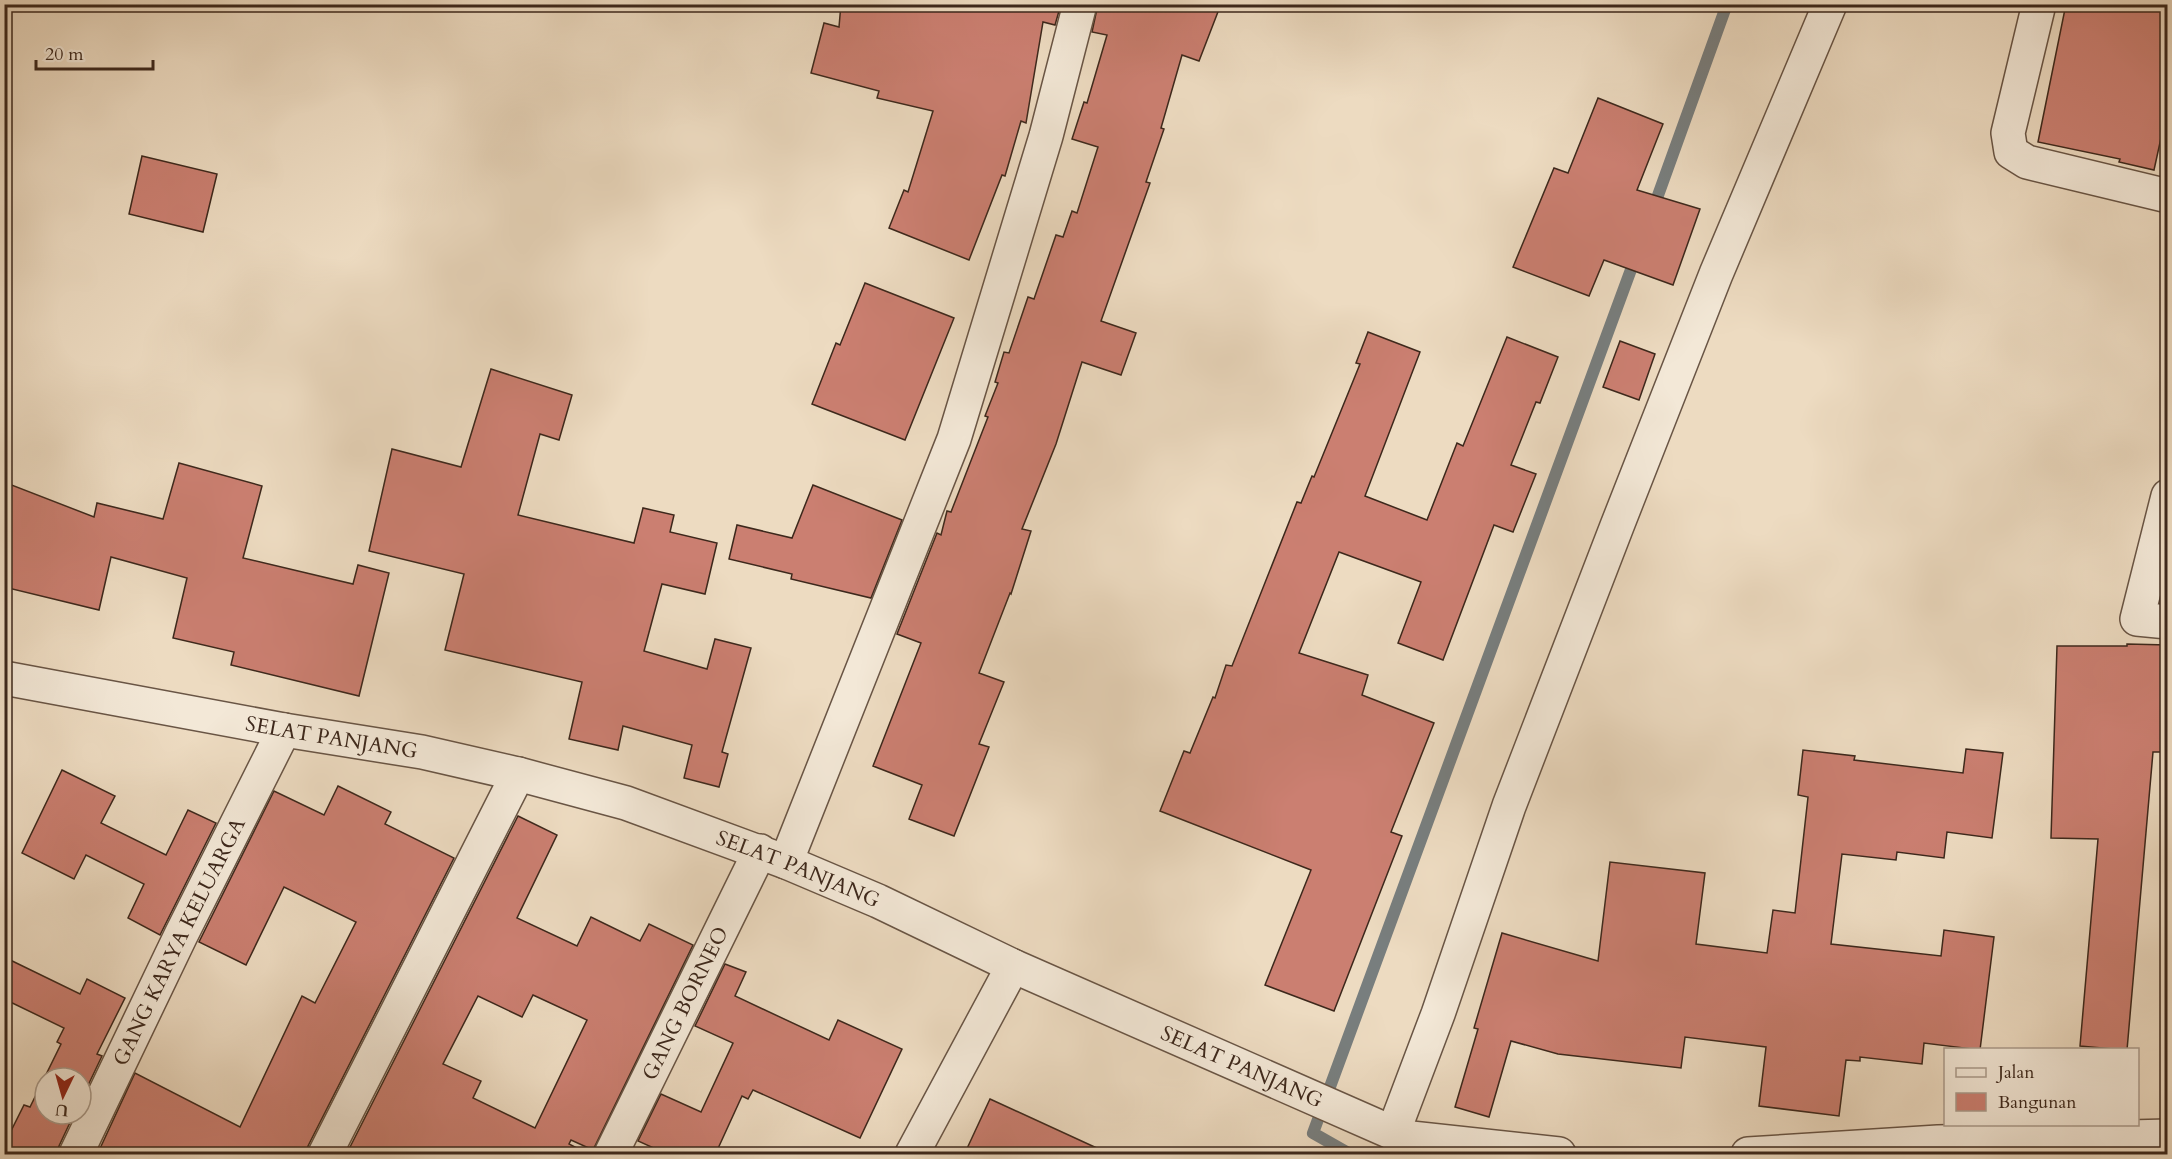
<svg xmlns="http://www.w3.org/2000/svg" width="2172" height="1159" font-family="Cardo,serif">
  <style>
    .lines { fill: none; stroke-linecap: round; stroke-linejoin: round }
    .stream { stroke: #787e7e; stroke-width: 12 }
    .building { fill: #cb7f71; stroke: #3d281c; stroke-width: 1.5; fill-rule: evenodd }
    .minor-casing { stroke: #695545; stroke-width: 36 }
    .minor { stroke: #f3e8d7; stroke-width: 33 }
    .labels { text-anchor: middle; stroke-width: 4.5; stroke-linejoin: round; paint-order: stroke }
    .street-label { font-size: 21px; fill: #3d281c; stroke: #f3e8d7 }
  </style>
  <rect width="100%" height="100%" fill="#eddbc1"/>
  <filter id="stains"><feTurbulence type="fractalNoise" baseFrequency=".00333" numOctaves="4"/><feColorMatrix values="0 0 0 0 .2 0 0 0 0 .09 0 0 0 0 .02 0 0 0 .5 -.17"/></filter>
  <radialGradient id="worn" r=".72"><stop offset=".6" stop-color="#630" stop-opacity="0"/><stop offset="1" stop-color="#630" stop-opacity=".3"/></radialGradient>
  <g class="lines">
    <g class="stream">
      <path d="M 1652,212 L 1727,4"/>
      <path d="M 1350,1154 L 1313,1133 L 1636,256"/>
    </g>
  </g>
  <g class="building">
    <path d="M 841,4 L 1061,4 L 1055,25 L 1043,22 L 1026,123 L 1021,121 L 1005,176 L 1002,175 L 969,260 L 889,228 L 904,190 L 908,192 L 933,111 L 877,98 L 879,91 L 811,73 L 824,23 L 839,27 Z"/>
    <path d="M 1098,4 L 1221,4 L 1199,61 L 1182,55 L 1161,128 L 1164,129 L 1146,182 L 1150,183 L 1101,321 L 1136,333 L 1121,375 L 1082,362 L 1056,444 L 1022,529 L 1031,531 L 1011,594 L 1010,593 L 979,673 L 1004,682 L 979,744 L 989,747 L 954,836 L 909,819 L 922,785 L 873,766 L 921,643 L 897,634 L 937,533 L 941,535 L 947,511 L 951,512 L 988,417 L 985,416 L 998,383 L 995,382 L 1004,352 L 1009,353 L 1028,297 L 1034,299 L 1056,235 L 1063,237 L 1072,211 L 1077,213 L 1098,147 L 1072,139 L 1084,102 L 1087,103 L 1107,35 L 1092,32 Z"/>
    <path d="M 2066,4 L 2168,4 L 2168,106 L 2154,170 L 2119,162 L 2120,159 L 2038,142 Z"/>
    <path d="M 1598,98 L 1663,124 L 1637,190 L 1700,209 L 1673,285 L 1604,260 L 1589,296 L 1513,267 L 1554,168 L 1568,173 Z"/>
    <path d="M 142,156 L 217,174 L 203,232 L 129,214 Z"/>
    <path d="M 865,283 L 954,318 L 905,440 L 812,404 L 836,343 L 840,345 Z"/>
    <path d="M 1368,332 L 1420,352 L 1365,496 L 1427,520 L 1457,443 L 1463,446 L 1507,337 L 1558,357 L 1540,403 L 1536,402 L 1511,465 L 1536,474 L 1513,532 L 1494,525 L 1443,660 L 1398,643 L 1421,582 L 1339,552 L 1299,653 L 1368,675 L 1362,695 L 1434,723 L 1391,832 L 1402,836 L 1334,1011 L 1265,985 L 1311,870 L 1160,811 L 1184,751 L 1190,753 L 1213,697 L 1215,698 L 1226,665 L 1232,666 L 1297,502 L 1301,503 L 1312,476 L 1314,477 L 1360,364 L 1356,363 Z"/>
    <path d="M 1620,341 L 1655,354 L 1639,400 L 1603,387 Z"/>
    <path d="M 491,369 L 572,395 L 559,440 L 540,434 L 518,515 L 634,543 L 643,508 L 674,515 L 670,532 L 717,543 L 705,594 L 662,584 L 644,651 L 707,669 L 715,639 L 751,648 L 722,752 L 728,754 L 719,787 L 684,778 L 692,745 L 623,726 L 618,750 L 569,739 L 582,682 L 445,650 L 464,574 L 369,551 L 392,449 L 461,467 Z"/>
    <path d="M 179,463 L 262,486 L 243,558 L 353,584 L 358,565 L 389,573 L 359,696 L 231,665 L 234,652 L 173,638 L 187,578 L 111,557 L 99,610 L 4,587 L 4,482 L 94,517 L 97,503 L 163,519 Z"/>
    <path d="M 813,485 L 902,520 L 871,598 L 791,579 L 792,574 L 729,559 L 737,525 L 792,538 Z"/>
    <path d="M 2127,644 L 2168,645 L 2168,752 L 2153,752 L 2127,1050 L 2124,1050 L 2080,1046 L 2098,839 L 2051,838 L 2057,646 L 2127,646 Z"/>
    <path d="M 1966,749 L 2003,753 L 1992,838 L 1947,832 L 1944,858 L 1897,852 L 1896,860 L 1842,854 L 1831,944 L 1941,956 L 1944,930 L 1994,937 L 1980,1050 L 1924,1043 L 1922,1064 L 1860,1057 L 1860,1061 L 1846,1060 L 1839,1116 L 1759,1106 L 1766,1047 L 1685,1037 L 1681,1068 L 1558,1054 L 1511,1041 L 1489,1117 L 1455,1107 L 1478,1029 L 1474,1028 L 1502,933 L 1598,961 L 1610,862 L 1705,873 L 1696,944 L 1767,953 L 1773,910 L 1795,913 L 1808,797 L 1798,795 L 1803,750 L 1855,756 L 1854,760 L 1963,773 Z"/>
    <path d="M 62,770 L 115,796 L 101,823 L 166,855 L 188,810 L 216,823 L 160,935 L 128,918 L 144,884 L 86,855 L 74,879 L 22,853 Z"/>
    <path d="M 338,786 L 391,812 L 385,824 L 454,858 L 308,1146 L 306,1155 L 97,1155 L 135,1073 L 240,1127 L 302,996 L 315,1003 L 356,922 L 284,887 L 246,965 L 199,942 L 274,791 L 324,815 Z"/>
    <path d="M 518,816 L 557,835 L 517,918 L 577,946 L 591,917 L 640,941 L 649,924 L 693,945 L 593,1150 L 571,1140 L 569,1144 L 590,1155 L 346,1155 ZM 533,995 L 587,1020 L 535,1128 L 473,1098 L 481,1081 L 443,1064 L 478,996 L 522,1017 Z"/>
    <path d="M 4,957 L 80,994 L 87,979 L 125,998 L 97,1054 L 102,1056 L 81,1100 L 81,1078 L 45,1078 L 45,1114 L 74,1114 L 59,1146 L 57,1155 L 4,1155 L 4,1145 L 24,1105 L 30,1107 L 61,1044 L 57,1042 L 64,1028 L 4,999 Z"/>
    <path d="M 725,964 L 746,972 L 735,996 L 829,1040 L 838,1020 L 902,1049 L 860,1138 L 753,1090 L 748,1099 L 742,1096 L 715,1155 L 669,1155 L 638,1141 L 661,1094 L 701,1112 L 733,1043 L 695,1026 Z"/>
    <path d="M 990,1099 L 1112,1155 L 964,1155 Z"/>
  </g>
  <g class="lines">
    <g class="minor-casing">
      <g id="minor">
        <path d="M 2039,4 L 2008,133 L 2011,152 L 2027,162 L 2168,196"/>
        <path d="M 2168,496 L 2137,619 L 2168,622"/>
        <path id="s1" d="M 4,678 L 284,730 L 422,752 L 518,774 L 626,803 L 786,862 L 878,901 L 1013,966 L 1393,1133 L 1411,1138 L 1559,1154"/>
        <path d="M 786,862 L 954,439 L 1046,136 L 1080,4"/>
        <path d="M 1393,1133 L 1438,1014 L 1509,806 L 1617,526 L 1716,274 L 1830,4"/>
        <path id="s2" d="M 76,1154 L 181,935 L 284,730"/>
        <path d="M 325,1154 L 518,774"/>
        <path id="s3" d="M 611,1154 L 760,851"/>
        <path d="M 912,1154 L 1013,966"/>
        <path d="M 1748,1154 L 1938,1142 L 2168,1136"/>
      </g>
    </g>
    <use href="#minor" class="minor"/>
  </g>
  <g class="labels">
    <g class="street-label">
      <text dy="7" stroke="none"><textPath href="#s1" startOffset="333">SELAT PANJANG</textPath></text>
      <text dy="7" stroke="none"><textPath href="#s1" startOffset="819">SELAT PANJANG</textPath></text>
      <text dy="7" stroke="none"><textPath href="#s2" startOffset="236">GANG KARYA KELUARGA</textPath></text>
      <text dy="7" stroke="none"><textPath href="#s3" startOffset="168">GANG BORNEO</textPath></text>
      <text dy="7" stroke="none"><textPath href="#s1" startOffset="1305">SELAT PANJANG</textPath></text>
    </g>
  </g>
  <rect width="2172" height="1159" fill="none" stroke="#eddbc1" stroke-width="24"/>
  <rect x="6" y="6" width="2160" height="1147" fill="none" stroke="#3d281c" stroke-width="3"/>
  <rect x="12" y="12" width="2148" height="1135" fill="none" stroke="#3d281c" stroke-width="1.5"/>
  <rect x="1944" y="1048" width="195" height="78" fill="#f3e8d7" stroke="#aa9b8c" stroke-width="1.5"/>
  <rect x="1956" y="1068" width="30" height="9" fill="#f3e8d7" stroke="#aa9b8c" stroke-width="1.5"/>
  <text x="1998" y="1078" font-size="18" fill="#3d281c">Jalan</text>
  <rect x="1956" y="1093" width="30" height="18" fill="#cb7f71" stroke="#aa9b8c" stroke-width="1.5"/>
  <text x="1998" y="1108" font-size="18" fill="#3d281c">Bangunan</text>
  <g transform="translate(63 1096) rotate(185)"><circle r="28" fill="#f3e8d7" stroke="#aa9b8c" stroke-width="1.5"/>
  <path d="M0-4.5L10 22L0 15L-10 22Z" fill="#8f2418"/>
  <text y="-9" font-size="16" font-weight="bold" text-anchor="middle" fill="#3d281c">U</text>
  </g>
  <path d="M36 60v9h117v-9" fill="none" stroke="#3d281c" stroke-width="3"/>
  <text x="45" y="60" font-size="18" fill="#3d281c" stroke="#f3e8d7" stroke-width="4.5" paint-order="stroke">20 m</text>
  <rect width="100%" height="100%" filter="url(#stains)"/>
  <rect width="100%" height="100%" fill="url(#worn)"/>
</svg>
